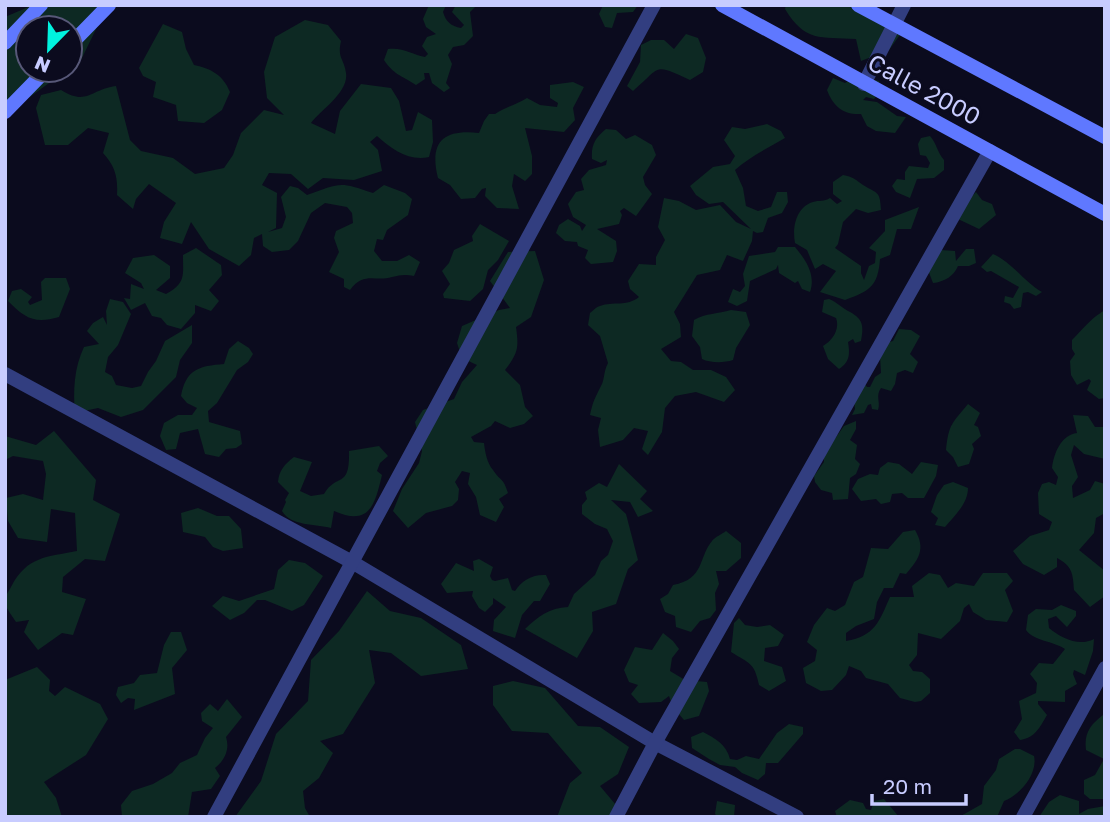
<svg xmlns="http://www.w3.org/2000/svg" width="1110" height="822" font-family="'Golos Text',sans-serif">
  <style>
    .green { fill: #0d2923 }
    .lines { fill: none; stroke-linecap: round; stroke-linejoin: round }
    .street { stroke: #323e80; stroke-width: 14 }
    .secondary { stroke: #5f78ff; stroke-width: 14 }
    .labels { text-anchor: middle; stroke-width: 6; stroke-linejoin: round; paint-order: stroke }
    .street-label { font-size: 24px; fill: #c8ccff; stroke: #0b0b1e }
  </style>
  <rect width="100%" height="100%" fill="#0b0b1e"/>
  <g class="green">
    <path d="M 33,5 L 113,5 L 98,25 L 81,60 L 70,68 L 70,28 L 28,28 L 28,70 L 67,70 L 5,115 L 5,17 Z"/>
    <path d="M 429,5 L 446,5 L 443,12 C 446,22 451,26 461,28 L 464,25 L 452,12 L 456,5 L 477,5 L 470,12 L 473,36 L 464,45 L 453,47 L 448,55 L 452,64 L 446,83 L 450,88 L 444,92 L 432,83 L 429,73 L 424,73 L 425,79 L 416,85 C 401,75 394,75 384,60 L 388,49 C 403,47 411,54 425,57 L 428,54 L 422,46 L 427,37 L 436,34 L 426,27 L 423,19 Z"/>
    <path d="M 603,5 L 638,5 L 633,12 L 617,13 L 612,28 L 605,27 L 599,14 Z"/>
    <path d="M 786,5 L 851,5 L 902,32 L 889,50 L 861,61 L 856,39 C 820,37 805,42 785,9 Z"/>
    <path d="M 305,20 L 328,25 L 341,41 C 337,59 344,58 346,73 C 349,92 321,110 311,123 L 335,134 L 340,111 L 361,84 L 391,88 L 399,101 L 406,131 L 412,130 L 418,112 L 432,120 L 433,142 L 429,157 C 410,162 391,149 377,136 L 370,142 L 378,150 L 382,171 L 354,180 L 323,178 L 308,189 L 291,174 L 269,173 L 262,185 L 277,193 L 276,228 L 268,232 L 282,228 L 286,217 L 281,197 L 290,186 L 298,188 L 307,195 C 341,183 338,181 373,193 L 384,185 L 405,193 L 412,199 L 408,215 L 387,230 L 383,240 L 377,239 L 374,251 L 382,261 L 397,261 L 409,255 L 420,262 L 414,276 C 404,274 401,275 392,277 C 375,282 364,271 350,290 L 344,287 L 344,279 L 329,272 L 339,252 L 334,238 L 336,231 L 353,223 L 352,213 L 347,207 L 325,203 L 311,213 L 298,241 L 289,250 L 272,252 L 263,246 L 262,234 L 254,238 L 251,255 L 239,266 L 209,249 L 191,222 L 182,244 L 160,238 L 164,222 L 176,203 L 149,184 L 136,199 L 133,209 L 117,195 C 118,177 115,166 103,153 L 109,133 L 88,128 L 68,145 L 45,145 L 36,108 L 41,95 L 61,90 C 87,106 89,90 116,86 L 130,140 L 141,151 L 173,158 L 195,174 L 224,168 L 233,155 L 241,133 L 264,110 L 284,115 L 267,98 L 264,72 L 275,37 Z"/>
    <path d="M 163,24 L 182,32 L 186,49 L 194,65 C 212,69 223,75 230,92 L 222,110 L 204,123 L 178,121 L 176,105 L 153,97 L 156,82 L 143,76 L 139,68 Z"/>
    <path d="M 686,34 L 698,38 L 706,58 L 703,72 L 690,80 C 653,63 662,66 633,91 L 627,86 L 640,62 L 641,45 L 651,40 L 664,40 L 674,49 Z"/>
    <path d="M 857,76 L 879,81 L 881,90 L 874,99 L 866,97 L 863,100 L 877,102 L 897,116 L 906,117 L 895,133 L 876,131 L 867,126 L 861,114 C 843,115 833,106 827,90 L 833,78 L 845,83 Z"/>
    <path d="M 573,82 L 584,87 L 573,108 L 575,120 L 564,132 L 525,128 L 532,156 L 532,174 L 525,181 L 514,174 L 512,186 L 519,209 L 497,208 L 485,196 L 486,188 L 482,189 L 475,198 L 461,199 L 450,185 L 438,178 C 429,142 443,129 479,133 L 484,121 L 489,114 L 495,114 C 505,107 516,105 527,98 L 540,105 L 557,107 L 558,103 L 550,98 L 550,85 Z"/>
    <path d="M 767,124 L 781,131 L 785,138 C 768,148 749,157 735,170 L 743,188 L 746,206 L 758,211 L 771,207 L 777,192 L 787,192 L 788,202 L 782,213 L 768,218 L 763,232 L 757,233 L 753,231 L 752,241 L 743,261 L 727,255 L 720,270 L 697,275 L 674,312 L 680,324 L 681,337 L 661,349 L 671,361 L 681,362 L 693,370 L 711,370 L 726,377 L 735,390 L 724,402 L 696,392 L 675,396 L 665,408 L 662,432 L 648,455 L 642,449 L 648,431 L 634,428 L 623,440 L 600,447 L 598,430 L 601,418 L 590,415 C 593,401 595,398 601,386 C 605,379 603,373 608,363 L 600,336 L 588,325 L 590,313 C 594,310 596,307 600,306 C 613,301 627,307 639,297 L 630,289 L 628,281 L 639,264 L 656,265 L 656,257 L 665,240 L 658,227 L 664,198 L 679,201 L 696,210 L 720,205 L 736,222 L 751,229 L 723,202 L 709,204 L 696,195 L 690,186 L 713,167 L 730,164 L 735,156 L 724,140 L 732,127 L 745,129 Z"/>
    <path d="M 606,129 L 616,130 L 626,139 L 635,135 L 652,145 L 656,155 L 643,177 L 645,185 L 652,194 L 636,216 L 624,208 L 620,211 L 622,215 L 619,224 L 597,229 L 616,241 L 617,251 L 613,262 L 591,264 L 585,258 L 588,250 L 578,246 L 577,242 L 565,241 L 556,233 L 559,225 L 568,219 L 580,226 L 582,231 L 586,225 L 573,217 L 568,204 L 576,192 L 584,190 L 581,179 L 589,170 L 606,165 L 607,160 L 601,163 L 592,159 C 591,145 595,138 606,129 Z"/>
    <path d="M 930,136 C 937,144 937,152 944,160 L 944,170 L 934,178 L 917,179 L 910,198 L 896,192 L 892,186 L 897,179 L 905,180 L 905,172 L 909,166 L 928,168 L 930,163 L 926,156 L 920,155 L 918,144 L 921,138 Z"/>
    <path d="M 843,175 C 853,177 855,179 863,185 C 878,194 880,191 881,210 L 868,213 L 856,209 L 843,222 L 838,244 L 835,248 L 861,266 L 861,273 L 864,280 L 869,266 L 875,263 L 876,252 L 869,248 L 885,231 L 885,220 L 919,207 L 911,229 L 897,229 L 890,255 L 880,259 C 878,286 870,291 845,300 L 820,292 L 836,271 L 823,264 L 815,269 L 807,250 L 795,243 C 792,228 796,207 813,202 C 819,200 824,202 830,198 L 837,204 L 842,201 L 833,194 L 833,182 Z"/>
    <path d="M 976,192 L 982,200 L 992,204 L 996,215 L 979,229 L 958,219 L 965,203 Z"/>
    <path d="M 480,224 L 509,241 L 498,260 L 488,270 L 483,289 L 470,301 L 444,298 L 443,294 L 450,284 L 442,271 L 449,263 L 454,250 L 473,241 L 472,236 Z"/>
    <path d="M 778,247 L 795,247 C 806,260 816,275 810,292 L 802,289 L 798,281 L 795,283 L 779,273 L 778,265 L 776,269 L 750,281 L 747,301 L 737,306 L 728,302 L 733,289 L 740,292 L 745,286 L 743,274 L 749,256 L 775,252 Z"/>
    <path d="M 196,248 L 221,265 L 222,275 L 209,290 L 219,301 L 211,311 L 195,305 L 195,313 L 181,329 L 167,325 L 161,318 L 152,316 L 145,303 L 131,310 L 124,298 L 130,299 L 131,284 L 144,289 L 141,283 L 125,273 L 133,258 L 154,255 L 170,266 L 170,278 L 156,290 L 166,294 C 186,283 183,276 183,255 Z"/>
    <path d="M 966,249 L 974,249 L 976,263 L 969,266 L 958,266 C 954,276 944,282 933,283 L 928,270 L 941,250 L 955,251 L 956,261 Z"/>
    <path d="M 535,251 L 544,280 L 531,317 L 516,327 C 519,348 518,353 505,370 L 520,385 L 525,407 L 533,416 L 524,424 L 510,428 L 495,421 L 491,426 L 471,437 L 474,442 L 484,443 C 485,452 487,463 493,470 C 501,482 503,477 508,493 L 499,499 L 504,507 L 496,522 L 480,515 L 476,497 L 468,484 L 470,473 L 462,471 L 455,482 L 459,489 L 458,500 L 452,506 L 426,513 L 408,528 L 393,511 L 402,489 L 419,463 L 422,451 L 415,422 L 423,410 L 454,399 L 462,382 L 477,365 L 462,358 L 457,343 L 462,326 L 499,310 L 510,308 L 490,281 L 508,252 Z"/>
    <path d="M 993,254 C 1013,263 1023,281 1042,292 L 1036,296 L 1028,292 L 1023,293 L 1021,307 L 1014,309 L 1010,304 L 1004,302 L 1005,296 L 1013,298 L 1019,287 L 991,271 L 987,272 L 981,267 Z"/>
    <path d="M 45,278 L 66,278 L 70,289 L 59,317 C 35,324 26,319 8,301 L 12,291 L 21,289 L 32,297 L 28,302 L 30,305 L 42,300 L 41,282 Z"/>
    <path d="M 110,299 L 123,302 L 131,314 L 118,345 L 108,357 L 105,372 L 112,376 L 116,385 L 132,388 L 141,386 L 148,372 L 156,361 L 165,341 L 192,325 L 192,343 L 180,360 L 176,377 L 143,410 L 121,417 L 98,408 L 75,413 C 73,391 74,368 84,347 L 99,344 L 87,331 L 93,323 L 103,317 L 107,325 L 106,311 Z"/>
    <path d="M 829,299 C 837,302 842,308 850,312 C 863,319 864,326 861,341 L 855,343 L 853,339 L 848,342 C 850,354 850,362 839,369 L 828,359 L 823,346 C 833,340 840,329 836,318 L 822,312 L 824,300 Z"/>
    <path d="M 731,310 L 746,312 L 750,325 L 736,348 L 733,360 C 724,363 710,363 702,359 L 700,347 L 692,336 L 694,320 C 706,313 718,314 731,310 Z"/>
    <path d="M 1105,310 L 1105,398 L 1099,399 L 1087,390 L 1091,381 L 1089,379 L 1077,385 L 1071,375 L 1070,361 L 1075,354 L 1072,349 L 1072,340 C 1085,327 1089,320 1105,310 Z"/>
    <path d="M 899,329 L 911,330 L 920,336 L 910,354 L 918,362 L 913,373 L 905,370 L 897,373 L 895,384 L 891,391 L 881,388 C 875,396 881,402 878,410 L 872,409 L 871,404 L 868,405 L 864,413 L 852,415 L 855,409 L 854,399 L 864,383 L 867,387 L 870,387 L 875,377 L 881,373 L 880,356 L 886,343 L 893,341 Z"/>
    <path d="M 238,341 L 249,348 L 253,354 L 248,362 L 237,370 L 217,403 L 208,411 L 209,422 L 240,431 L 242,444 L 236,448 L 226,449 L 219,457 L 205,454 L 198,429 L 180,433 L 176,449 L 166,450 L 160,436 L 164,423 L 178,415 L 192,415 L 197,408 L 187,403 L 181,396 C 186,369 199,366 224,364 L 229,349 Z"/>
    <path d="M 968,404 L 980,413 L 974,425 L 978,427 L 981,436 L 972,444 L 974,449 L 969,464 L 958,467 L 953,457 L 946,450 C 949,423 952,424 968,404 Z"/>
    <path d="M 1073,415 L 1088,416 L 1095,427 L 1105,427 L 1105,459 L 1084,454 L 1074,445 L 1071,455 L 1078,477 L 1072,486 L 1073,498 L 1090,490 L 1095,481 L 1105,484 L 1105,513 L 1096,518 L 1094,533 L 1079,550 L 1105,571 L 1105,596 L 1090,607 L 1074,590 C 1073,573 1072,566 1057,558 L 1057,567 L 1044,575 L 1023,564 L 1013,551 L 1030,536 L 1049,530 L 1052,522 L 1039,514 L 1038,493 L 1042,484 L 1049,482 L 1056,485 L 1058,477 L 1052,468 C 1054,453 1061,435 1077,433 Z"/>
    <path d="M 856,421 L 856,429 L 850,440 L 857,445 L 855,459 L 860,464 L 856,474 L 850,478 L 848,499 L 833,500 L 832,493 L 821,490 L 815,482 L 814,476 L 824,462 L 824,454 L 844,426 Z"/>
    <path d="M 54,431 L 96,480 L 93,500 L 120,514 L 105,561 L 85,559 L 63,577 L 62,592 L 86,599 L 73,635 L 62,633 L 38,650 L 24,632 L 29,620 L 16,622 C 13,617 6,609 5,602 C 4,597 9,591 11,587 C 27,556 47,557 77,551 L 75,513 L 51,509 L 47,542 L 18,538 L 8,521 L 6,498 L 23,494 L 43,500 L 46,474 L 43,461 L 13,456 L 5,460 L 5,436 L 36,445 Z"/>
    <path d="M 379,446 L 388,456 L 380,463 L 377,471 L 382,475 C 375,504 370,527 334,511 L 331,528 C 316,524 290,526 282,511 L 286,502 L 285,500 L 289,493 L 278,482 C 279,470 285,464 294,457 L 312,462 L 300,491 L 311,496 L 324,494 C 337,472 350,490 349,451 Z"/>
    <path d="M 888,462 L 899,464 L 912,474 L 921,462 L 938,465 L 936,476 L 924,498 L 908,498 L 902,493 L 892,494 L 890,502 L 881,504 L 876,499 L 861,501 L 852,489 L 858,479 L 870,474 L 878,475 L 880,468 Z"/>
    <path d="M 619,464 L 647,491 L 640,499 L 653,511 L 638,517 L 630,502 L 611,500 L 626,514 L 638,560 L 628,569 L 616,604 L 592,612 L 593,631 L 577,658 L 525,629 C 539,616 549,608 568,607 L 574,594 L 595,575 L 601,561 L 608,555 L 613,541 L 607,529 L 595,524 L 582,514 L 582,505 L 587,499 L 585,492 L 599,483 L 607,487 Z"/>
    <path d="M 953,482 L 968,488 C 968,504 954,516 945,527 L 935,525 L 938,518 L 931,512 L 937,495 L 944,485 Z"/>
    <path d="M 198,508 L 217,516 L 229,516 L 241,529 L 243,548 L 223,551 L 213,547 L 205,537 L 183,532 L 181,513 Z"/>
    <path d="M 915,530 C 926,549 919,559 906,574 L 900,573 L 893,588 L 884,588 L 877,602 L 874,619 L 856,626 L 846,633 L 846,641 C 875,636 879,622 890,597 L 914,597 L 912,586 L 929,573 L 940,575 L 948,588 L 956,583 L 974,586 L 983,573 L 1007,573 L 1013,581 L 1005,590 L 1013,611 L 1007,622 L 986,620 L 973,612 L 969,604 L 964,608 L 960,621 L 941,639 L 918,633 L 917,655 L 909,665 L 913,671 L 922,672 L 930,679 L 930,693 L 921,701 L 915,702 L 900,698 L 888,684 L 866,678 L 861,671 L 849,666 L 846,675 L 832,690 L 821,691 L 806,683 L 803,668 L 815,661 L 817,650 L 807,642 L 814,625 L 827,608 L 835,611 L 845,605 L 854,582 L 863,577 L 871,548 L 888,549 L 903,532 Z"/>
    <path d="M 726,531 L 741,543 L 741,558 L 726,571 L 716,571 L 719,584 L 715,593 L 716,610 L 710,618 L 700,621 L 691,632 L 676,627 L 675,616 L 665,612 L 660,599 L 668,594 L 673,585 C 705,579 698,558 712,541 C 715,537 722,534 726,531 Z"/>
    <path d="M 479,559 L 493,567 L 490,576 L 492,580 L 495,581 L 508,578 L 512,590 L 515,591 C 522,580 533,574 546,575 L 550,584 L 540,601 L 534,601 L 522,615 L 515,638 L 493,631 L 494,620 L 506,607 L 493,598 L 493,604 L 485,612 L 479,608 L 472,596 L 473,591 L 447,593 L 441,584 L 456,563 L 474,571 L 473,561 Z"/>
    <path d="M 289,560 L 305,563 L 323,576 L 304,605 L 292,611 L 265,600 L 257,600 L 244,613 L 230,620 L 212,606 L 223,596 L 239,601 L 274,589 L 278,570 Z"/>
    <path d="M 367,591 L 390,611 L 421,618 L 461,645 L 468,669 L 421,676 L 391,653 L 369,650 L 375,683 L 343,734 L 320,741 L 333,753 L 319,778 L 303,791 L 305,808 L 310,817 L 235,817 L 261,781 L 276,734 L 308,701 L 311,660 L 339,631 Z"/>
    <path d="M 1061,605 L 1076,611 L 1076,616 L 1067,627 L 1056,616 L 1048,619 L 1049,628 C 1061,638 1079,647 1094,639 L 1093,651 L 1085,675 L 1074,670 L 1073,674 L 1077,684 L 1065,691 L 1065,702 L 1038,701 L 1038,704 L 1047,715 C 1040,727 1035,738 1020,740 L 1014,732 L 1022,719 L 1019,701 L 1036,693 L 1037,683 L 1030,674 L 1039,663 L 1053,664 L 1065,649 C 1053,641 1034,641 1026,630 L 1028,615 L 1036,609 L 1052,610 Z"/>
    <path d="M 739,618 L 745,625 L 757,627 L 770,625 L 784,635 L 778,646 L 765,648 L 764,661 L 782,667 L 786,681 L 769,691 L 759,685 C 754,662 750,664 731,652 L 734,623 Z"/>
    <path d="M 171,632 L 181,632 L 187,650 L 172,668 L 175,694 L 134,710 L 135,699 L 128,698 L 121,703 L 116,695 L 118,687 L 134,683 L 140,675 L 157,673 L 164,645 Z"/>
    <path d="M 663,633 L 673,641 L 679,649 L 672,658 L 670,671 L 685,680 L 707,682 L 709,691 L 699,716 L 684,720 L 673,707 L 669,696 L 661,702 L 639,703 L 631,694 L 638,685 L 629,682 L 624,670 L 635,647 L 652,650 Z"/>
    <path d="M 37,667 L 50,680 L 49,691 L 55,696 L 65,687 L 100,704 L 108,719 L 86,755 L 44,782 L 56,798 L 62,817 L 5,817 L 5,680 Z"/>
    <path d="M 513,681 L 545,688 L 578,726 L 600,727 L 629,747 L 618,774 L 600,786 L 626,817 L 557,817 L 570,783 L 582,773 L 548,733 L 512,731 L 493,705 L 493,686 Z"/>
    <path d="M 1105,695 L 1105,799 L 1090,799 L 1084,794 L 1084,780 L 1095,775 L 1104,759 L 1086,750 C 1084,733 1090,725 1103,715 Z"/>
    <path d="M 227,699 L 242,717 L 226,737 C 230,749 225,760 215,768 L 220,776 L 211,789 L 192,792 L 188,817 L 122,817 L 121,805 L 132,791 L 153,784 L 172,773 L 180,763 L 197,755 L 205,738 L 213,728 L 202,721 L 201,713 L 210,704 L 218,711 Z"/>
    <path d="M 789,724 L 803,727 L 803,734 L 778,763 L 766,763 L 765,774 L 758,780 L 742,773 L 735,767 L 720,765 L 709,759 L 692,748 L 691,737 L 703,732 C 716,739 726,744 730,759 L 737,760 L 746,756 L 759,759 L 777,733 Z"/>
    <path d="M 1015,749 L 1020,749 L 1034,756 C 1038,774 1020,795 1004,801 L 997,817 L 959,817 L 982,804 L 984,786 L 996,770 L 999,759 Z"/>
    <path d="M 1060,795 L 1079,801 L 1079,814 L 1088,809 L 1105,806 L 1105,817 L 1039,817 L 1049,802 Z"/>
    <path d="M 884,799 L 899,817 L 837,817 L 835,811 L 850,800 L 863,803 L 866,809 L 871,810 L 874,801 Z"/>
    <path d="M 717,801 L 735,805 L 734,817 L 718,817 L 715,814 Z"/>
  </g>
  <g class="lines">
    <g class="street">
      <path d="M 864,84 L 904,5"/>
      <path d="M 5,374 L 352,562 L 655,743 L 797,817"/>
      <path d="M 214,817 L 654,5"/>
      <path d="M 616,817 L 655,743 L 990,151"/>
      <path d="M 1023,817 L 1105,668"/>
    </g>
    <g class="secondary">
      <path d="M 722,5 L 1105,214"/>
      <path d="M 858,5 L 1105,137"/>
      <path d="M 5,43 L 41,5"/>
      <path d="M 70,45 L 109,5"/>
      <path d="M 5,112 L 46,70"/>
    </g>
  </g>
  <g class="labels">
    <g class="street-label">
      <text transform="translate(924 90) rotate(28)" y="8">Calle 2000</text>
    </g>
  </g>
  <rect width="1110" height="822" fill="none" stroke="#c8ccff" stroke-width="14"/>
  <g transform="translate(49 49) rotate(203)"><circle r="33" fill="#0b0b1e" stroke="#575878" stroke-width="2"/>
  <path d="M0-5L12 26L0 18L-12 26Z" fill="#00f3df"/>
  <text y="-10" font-size="19" font-weight="bold" text-anchor="middle" fill="#c8ccff">N</text>
  </g>
  <path d="M872 794v10h94v-10" fill="none" stroke="#c8ccff" stroke-width="3.5"/>
  <text x="883" y="794" font-size="21" fill="#c8ccff" stroke="#0b0b1e" stroke-width="5" paint-order="stroke">20 m</text>
</svg>
